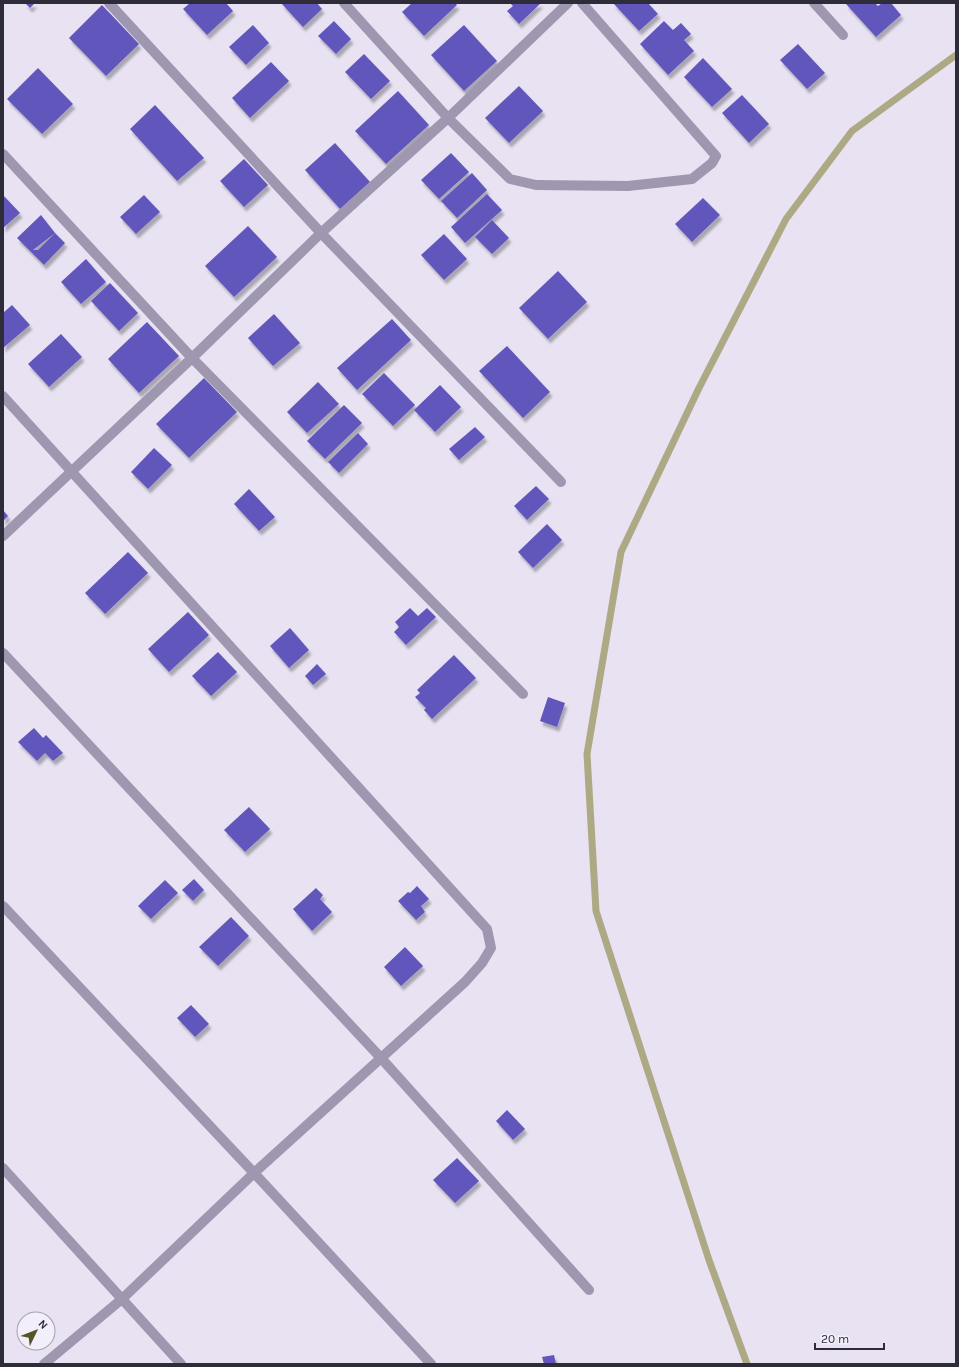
<svg xmlns="http://www.w3.org/2000/svg" width="959" height="1367" font-family="Karla,sans-serif">
  <style>
    .lines { fill: none; stroke-linecap: round; stroke-linejoin: round }
    .stream { stroke: #ada984; stroke-width: 7 }
    .building { fill: #6157bc; fill-rule: evenodd; filter: url(#shadow) }
    .minor { stroke: #9f97af; stroke-width: 10 }
  </style>
  <defs>
    <filter id="shadow"><feDropShadow dx="2.5" dy="4.5" stdDeviation="1" flood-color="#0004"/></filter>
  </defs>
  <rect width="100%" height="100%" fill="#e8e2f2"/>
  <g class="lines">
    <path class="stream" d="M 747,1364 L 709,1260 L 596,911 L 587,754 L 621,552 L 699,388 L 786,219 L 852,131 L 956,55"/>
  </g>
  <g class="building">
    <path d="M 25,3 L 35,3 L 30,8 Z"/>
    <path d="M 190,3 L 226,3 L 233,11 L 207,35 L 183,9 Z"/>
    <path d="M 281,3 L 317,3 L 322,9 L 303,27 Z"/>
    <path d="M 412,3 L 455,3 L 457,5 L 424,36 L 402,12 Z"/>
    <path d="M 510,3 L 541,3 L 519,24 L 507,11 L 513,6 Z"/>
    <path d="M 613,3 L 648,3 L 658,14 L 639,31 Z"/>
    <path d="M 847,3 L 875,3 L 878,6 L 882,3 L 891,3 L 901,15 L 876,37 L 846,4 Z"/>
    <path d="M 102,5 L 139,44 L 106,76 L 69,38 Z"/>
    <path d="M 334,21 L 351,39 L 336,54 L 318,36 Z"/>
    <path d="M 664,21 L 673,30 L 681,23 L 691,34 L 684,40 L 694,51 L 668,75 L 640,44 Z"/>
    <path d="M 253,25 L 269,43 L 246,65 L 229,47 Z"/>
    <path d="M 464,25 L 497,61 L 464,91 L 431,55 Z"/>
    <path d="M 798,44 L 825,73 L 807,89 L 780,60 Z"/>
    <path d="M 364,54 L 390,81 L 371,99 L 345,72 Z"/>
    <path d="M 703,58 L 732,89 L 712,107 L 684,77 Z"/>
    <path d="M 271,62 L 289,81 L 250,118 L 232,98 Z"/>
    <path d="M 38,68 L 73,104 L 42,134 L 7,99 Z"/>
    <path d="M 519,86 L 543,111 L 509,143 L 485,118 Z"/>
    <path d="M 398,91 L 429,125 L 386,164 L 355,131 Z"/>
    <path d="M 742,95 L 769,124 L 749,143 L 722,113 Z"/>
    <path d="M 155,105 L 204,158 L 177,181 L 130,129 Z"/>
    <path d="M 335,143 L 370,182 L 340,209 L 305,170 Z"/>
    <path d="M 451,153 L 469,172 L 439,199 L 421,180 Z"/>
    <path d="M 244,159 L 268,185 L 244,207 L 220,181 Z"/>
    <path d="M 472,173 L 487,190 L 457,218 L 441,201 Z"/>
    <path d="M 487,194 L 502,210 L 465,243 L 451,227 Z"/>
    <path d="M 3,195 L 20,213 L 3,228 Z"/>
    <path d="M 144,195 L 160,212 L 136,234 L 120,217 Z"/>
    <path d="M 703,198 L 720,215 L 692,242 L 675,224 Z"/>
    <path d="M 41,215 L 55,233 L 65,243 L 44,265 L 17,238 ZM 55,233 L 38,250 L 33,250 Z"/>
    <path d="M 492,220 L 509,238 L 492,254 L 475,237 Z"/>
    <path d="M 248,226 L 277,257 L 234,297 L 205,266 Z"/>
    <path d="M 444,234 L 467,259 L 444,280 L 421,255 Z"/>
    <path d="M 86,259 L 106,282 L 81,304 L 61,282 Z"/>
    <path d="M 558,271 L 587,302 L 548,339 L 519,308 Z"/>
    <path d="M 110,283 L 138,313 L 119,331 L 91,301 Z"/>
    <path d="M 12,305 L 30,325 L 3,348 L 3,313 Z"/>
    <path d="M 274,314 L 300,343 L 273,366 L 248,338 Z"/>
    <path d="M 392,319 L 411,340 L 357,390 L 337,368 Z"/>
    <path d="M 147,322 L 179,356 L 139,393 L 108,359 Z"/>
    <path d="M 61,334 L 82,357 L 49,387 L 28,364 Z"/>
    <path d="M 507,346 L 550,392 L 523,418 L 479,371 Z"/>
    <path d="M 384,373 L 415,405 L 393,426 L 362,394 Z"/>
    <path d="M 204,378 L 237,412 L 189,458 L 156,424 Z"/>
    <path d="M 318,382 L 339,404 L 307,433 L 287,412 Z"/>
    <path d="M 440,385 L 461,407 L 435,432 L 414,410 Z"/>
    <path d="M 344,405 L 362,423 L 325,459 L 307,441 Z"/>
    <path d="M 475,427 L 485,437 L 459,460 L 449,449 Z"/>
    <path d="M 358,433 L 368,444 L 339,473 L 328,462 Z"/>
    <path d="M 154,448 L 172,465 L 148,489 L 131,472 Z"/>
    <path d="M 536,486 L 549,499 L 527,520 L 514,506 Z"/>
    <path d="M 249,489 L 275,517 L 259,531 L 234,504 Z"/>
    <path d="M 3,510 L 8,516 L 3,521 Z"/>
    <path d="M 547,524 L 562,540 L 533,568 L 518,552 Z"/>
    <path d="M 128,552 L 148,573 L 105,614 L 85,593 Z"/>
    <path d="M 410,608 L 418,616 L 427,608 L 436,617 L 406,645 L 394,632 L 399,627 L 395,622 Z"/>
    <path d="M 188,612 L 209,635 L 169,672 L 148,649 Z"/>
    <path d="M 290,628 L 309,650 L 289,668 L 270,646 Z"/>
    <path d="M 218,652 L 237,672 L 211,696 L 192,676 Z"/>
    <path d="M 454,655 L 476,678 L 432,719 L 424,710 L 426,708 L 415,697 L 420,693 L 417,690 Z"/>
    <path d="M 317,664 L 326,674 L 313,685 L 305,676 Z"/>
    <path d="M 548,697 L 565,703 L 557,727 L 540,721 Z"/>
    <path d="M 34,728 L 43,738 L 46,735 L 63,753 L 53,761 L 45,753 L 37,761 L 18,742 Z"/>
    <path d="M 249,807 L 270,829 L 245,852 L 224,830 Z"/>
    <path d="M 194,879 L 204,890 L 193,901 L 182,890 Z"/>
    <path d="M 165,880 L 178,893 L 151,919 L 138,906 Z"/>
    <path d="M 417,886 L 429,899 L 421,906 L 425,912 L 416,920 L 398,901 L 408,892 L 410,893 Z"/>
    <path d="M 316,888 L 323,895 L 320,899 L 332,912 L 312,931 L 293,909 Z"/>
    <path d="M 231,917 L 249,936 L 218,966 L 199,947 Z"/>
    <path d="M 405,947 L 423,966 L 401,986 L 384,967 Z"/>
    <path d="M 191,1005 L 209,1024 L 195,1037 L 177,1018 Z"/>
    <path d="M 507,1110 L 525,1129 L 513,1140 L 496,1121 Z"/>
    <path d="M 457,1158 L 479,1181 L 455,1203 L 433,1180 Z"/>
    <path d="M 554,1355 L 556,1364 L 544,1364 L 542,1357 Z"/>
  </g>
  <g class="lines">
    <g class="minor">
      <path d="M 109,3 L 321,233 L 561,482"/>
      <path d="M 344,3 L 448,118 L 510,179 L 536,185 L 628,186 L 692,179 L 712,163 L 716,156 L 582,3"/>
      <path d="M 814,3 L 843,35"/>
      <path d="M 3,154 L 192,358 L 523,694"/>
      <path d="M 3,396 L 487,929 L 491,948 L 482,963 L 465,982 L 254,1173 L 122,1299 L 44,1364"/>
      <path d="M 3,536 L 192,358 L 321,233 L 448,118 L 568,3"/>
      <path d="M 3,653 L 381,1058 L 589,1290"/>
      <path d="M 3,906 L 254,1173 L 431,1364"/>
      <path d="M 3,1168 L 181,1364"/>
    </g>
  </g>
  <rect width="959" height="1367" fill="none" stroke="#2f2c39" stroke-width="8"/>
  <g transform="translate(36 1331) rotate(47)"><circle r="19" fill="#f3effa" stroke="#a5a1ad"/>
  <path d="M0-3L7 15L0 10L-7 15Z" fill="#575425"/>
  <text y="-6" font-size="11" font-weight="bold" text-anchor="middle" fill="#2f2c39">N</text>
  </g>
  <path d="M815 1343v6h69v-6" fill="none" stroke="#2f2c39" stroke-width="2"/>
  <text x="821" y="1343" font-size="12" fill="#2f2c39" stroke="#f3effa" stroke-width="3" paint-order="stroke">20 m</text>
</svg>
